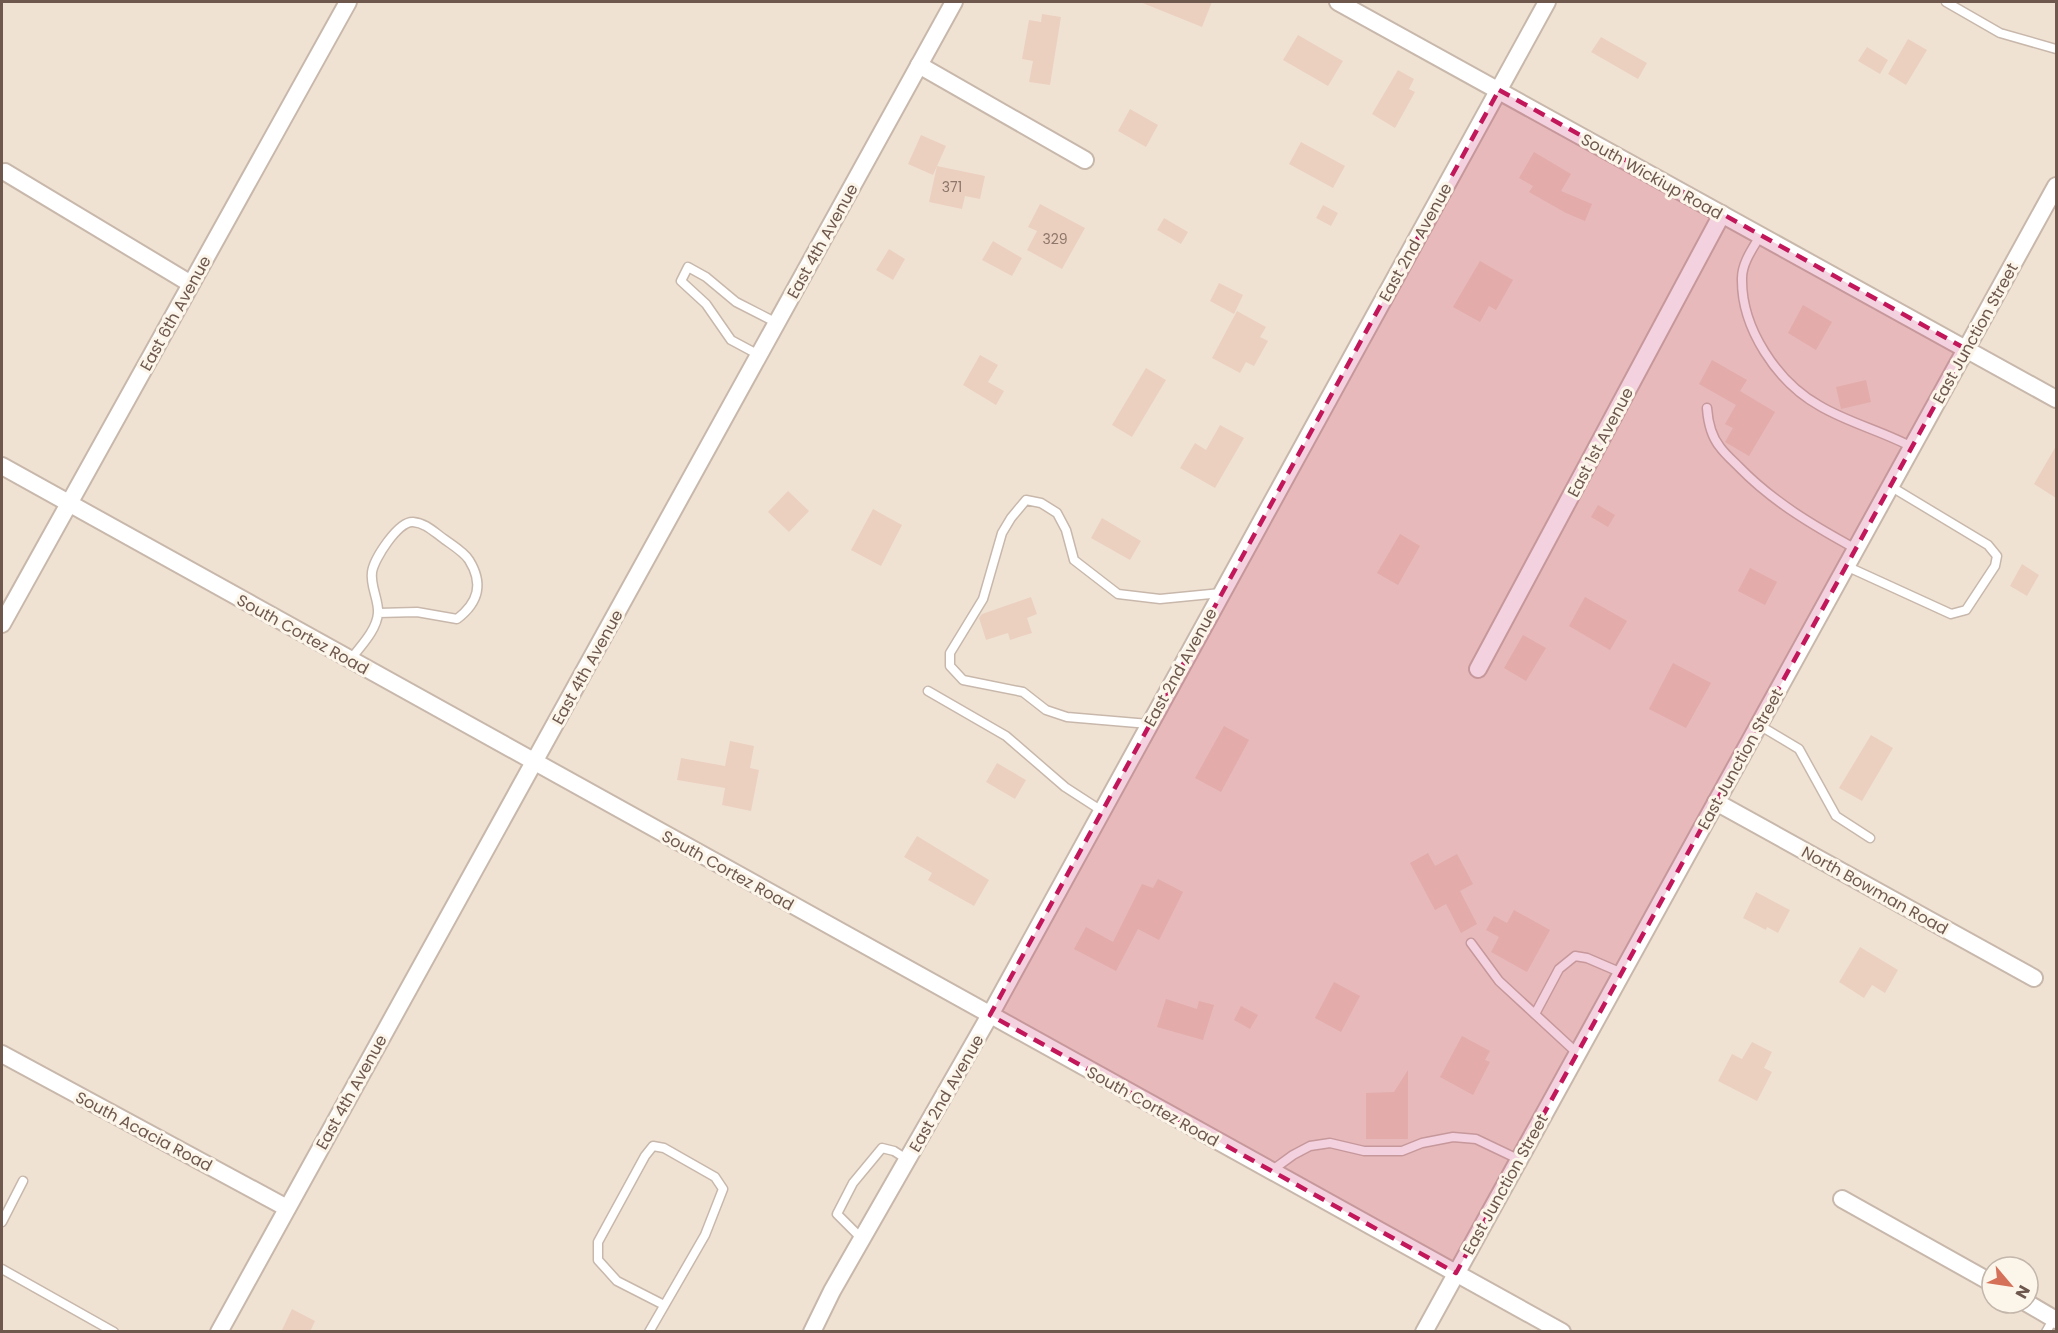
<svg xmlns="http://www.w3.org/2000/svg" width="2058" height="1333" font-family="Poppins,sans-serif">
  <style>
    .residential { fill: #f0e2d3; fill-rule: evenodd }
    .building { fill: #ebd0bf }
    .lines { fill: none; stroke-linecap: round; stroke-linejoin: round }
    .lane-casing { stroke: #c8b8ac; stroke-width: 11 }
    .street-casing { stroke: #c8b8ac; stroke-width: 20 }
    .lane { stroke: #fff; stroke-width: 8 }
    .street { stroke: #fff; stroke-width: 16 }
    .marked { fill: #c2185b; fill-opacity: 0.2; stroke: #c2185b; stroke-width: 4.5; stroke-dasharray: 12 8; stroke-linejoin: round }
    .labels { text-anchor: middle; stroke-width: 6; stroke-linejoin: round; paint-order: stroke }
    .number-label { font-size: 14px; fill: #8d766a }
    .street-label { font-size: 16px; fill: #6e584d; stroke: #fcf5ea }
  </style>
  <rect width="100%" height="100%" fill="#f9f0e4"/>
  <path class="residential" d="M 2,2 L 2056,2 L 2056,1331 L 2,1332 ZM 1992,1267 L 2028,1267 L 2028,1303 L 1992,1303 Z"/>
  <g class="building">
    <path d="M 1140,2 L 1212,2 L 1202,27 Z"/>
    <path d="M 1042,14 L 1061,17 L 1050,85 L 1029,82 L 1033,61 L 1022,59 L 1029,20 L 1041,22 Z"/>
    <path d="M 1298,35 L 1343,61 L 1328,86 L 1283,60 Z"/>
    <path d="M 1601,37 L 1647,63 L 1638,79 L 1591,52 Z"/>
    <path d="M 1908,39 L 1927,50 L 1906,85 L 1888,74 Z"/>
    <path d="M 1867,47 L 1888,60 L 1880,74 L 1858,61 Z"/>
    <path d="M 1398,70 L 1414,79 L 1409,89 L 1415,92 L 1395,128 L 1372,114 Z"/>
    <path d="M 1130,109 L 1158,125 L 1146,147 L 1118,131 Z"/>
    <path d="M 921,135 L 946,146 L 933,175 L 908,164 Z"/>
    <path d="M 1301,142 L 1345,166 L 1333,188 L 1289,164 Z"/>
    <path d="M 1534,152 L 1571,174 L 1561,191 L 1592,204 L 1585,221 L 1566,213 L 1529,192 L 1533,186 L 1519,178 Z"/>
    <path d="M 937,166 L 985,176 L 980,199 L 965,196 L 962,209 L 929,202 Z"/>
    <path d="M 1040,204 L 1085,228 L 1062,269 L 1027,250 L 1037,231 L 1028,227 Z"/>
    <path d="M 1323,205 L 1338,213 L 1331,226 L 1316,218 Z"/>
    <path d="M 1164,218 L 1188,232 L 1181,244 L 1157,230 Z"/>
    <path d="M 993,241 L 1022,258 L 1012,276 L 982,260 Z"/>
    <path d="M 889,249 L 905,259 L 893,280 L 876,270 Z"/>
    <path d="M 1480,261 L 1513,280 L 1496,310 L 1489,306 L 1480,322 L 1453,307 Z"/>
    <path d="M 1219,283 L 1243,295 L 1234,314 L 1210,301 Z"/>
    <path d="M 1803,305 L 1832,322 L 1816,350 L 1788,333 Z"/>
    <path d="M 1237,311 L 1266,327 L 1260,337 L 1268,341 L 1254,366 L 1246,362 L 1240,373 L 1212,358 Z"/>
    <path d="M 980,355 L 998,365 L 988,382 L 1004,391 L 996,405 L 963,385 Z"/>
    <path d="M 1712,360 L 1747,380 L 1740,391 L 1775,412 L 1749,456 L 1725,442 L 1733,428 L 1725,424 L 1736,405 L 1699,384 Z"/>
    <path d="M 1146,368 L 1166,380 L 1132,437 L 1112,425 Z"/>
    <path d="M 1866,380 L 1871,402 L 1841,409 L 1836,387 Z"/>
    <path d="M 1220,425 L 1244,438 L 1215,488 L 1180,468 L 1195,443 L 1206,450 Z"/>
    <path d="M 2056,446 L 2056,498 L 2034,484 Z"/>
    <path d="M 788,491 L 809,511 L 789,532 L 768,512 Z"/>
    <path d="M 1598,505 L 1615,515 L 1608,527 L 1591,517 Z"/>
    <path d="M 873,509 L 902,525 L 881,566 L 851,550 Z"/>
    <path d="M 1102,518 L 1141,541 L 1130,560 L 1091,538 Z"/>
    <path d="M 1400,534 L 1420,546 L 1398,585 L 1377,573 Z"/>
    <path d="M 2022,564 L 2039,575 L 2027,596 L 2010,586 Z"/>
    <path d="M 1750,568 L 1777,582 L 1765,605 L 1738,591 Z"/>
    <path d="M 1031,597 L 1037,614 L 1027,618 L 1032,633 L 1010,640 L 1008,633 L 986,640 L 979,618 L 982,614 Z"/>
    <path d="M 1585,597 L 1627,621 L 1610,650 L 1569,626 Z"/>
    <path d="M 1523,635 L 1546,648 L 1526,681 L 1504,668 Z"/>
    <path d="M 1673,663 L 1711,683 L 1686,728 L 1649,709 Z"/>
    <path d="M 1224,726 L 1249,740 L 1221,792 L 1195,778 Z"/>
    <path d="M 1871,735 L 1893,748 L 1862,801 L 1839,788 Z"/>
    <path d="M 730,741 L 754,746 L 750,768 L 759,770 L 751,811 L 722,805 L 725,788 L 677,780 L 681,758 L 725,766 Z"/>
    <path d="M 997,763 L 1026,780 L 1015,799 L 986,782 Z"/>
    <path d="M 917,836 L 989,880 L 974,906 L 928,880 L 932,873 L 904,857 Z"/>
    <path d="M 1428,853 L 1435,866 L 1457,854 L 1473,884 L 1460,891 L 1477,924 L 1461,933 L 1446,904 L 1435,910 L 1410,863 Z"/>
    <path d="M 1158,879 L 1183,892 L 1159,940 L 1138,929 L 1116,971 L 1074,949 L 1086,927 L 1113,942 L 1142,884 L 1153,888 Z"/>
    <path d="M 1756,892 L 1790,910 L 1778,933 L 1767,927 L 1766,930 L 1743,918 Z"/>
    <path d="M 1514,910 L 1550,930 L 1527,972 L 1491,952 L 1499,937 L 1486,930 L 1494,916 L 1507,923 Z"/>
    <path d="M 1860,947 L 1898,970 L 1885,993 L 1872,985 L 1864,998 L 1839,982 Z"/>
    <path d="M 1334,982 L 1360,996 L 1341,1032 L 1315,1018 Z"/>
    <path d="M 1166,999 L 1197,1009 L 1199,1001 L 1214,1005 L 1203,1040 L 1157,1027 Z"/>
    <path d="M 1241,1006 L 1258,1015 L 1250,1029 L 1234,1020 Z"/>
    <path d="M 1462,1036 L 1490,1051 L 1485,1060 L 1490,1062 L 1473,1095 L 1440,1077 Z"/>
    <path d="M 1752,1042 L 1772,1052 L 1764,1068 L 1772,1072 L 1757,1101 L 1718,1081 L 1732,1054 L 1742,1059 Z"/>
    <path d="M 1408,1070 L 1408,1139 L 1366,1139 L 1366,1093 L 1394,1092 Z"/>
    <path d="M 292,1309 L 315,1321 L 310,1332 L 281,1332 Z"/>
  </g>
  <g class="lines">
    <g class="lane-casing">
      <g id="lane">
        <path d="M 1946,2 L 2000,33 L 2056,49"/>
        <path d="M 1760,236 C 1753,248 1742,263 1742,278 C 1741,328 1777,382 1820,406 C 1849,423 1882,431 1912,447"/>
        <path d="M 759,355 L 731,340 L 706,304 L 681,281 L 688,267 L 706,277 L 736,302 L 777,323"/>
        <path d="M 1707,408 C 1708,422 1711,436 1720,447 C 1725,454 1733,461 1739,467 C 1773,502 1814,526 1856,549"/>
        <path d="M 1846,566 L 1951,614 L 1966,610 L 1995,566 L 1997,556 L 1988,545 L 1890,486"/>
        <path d="M 350,660 C 360,647 377,630 378,613 C 379,600 370,586 372,572 C 374,559 398,521 413,522 C 426,523 434,532 444,539 C 452,545 464,552 469,560 C 484,584 478,603 457,619 L 417,612 L 378,613"/>
        <path d="M 928,691 L 1006,736 L 1065,787 L 1102,811"/>
        <path d="M 1149,724 L 1067,717 L 1046,710 L 1023,692 L 963,680 L 950,666 L 950,653 L 983,599 L 1002,533 L 1011,518 L 1026,500 L 1041,503 L 1057,513 L 1066,530 L 1074,560 L 1118,594 L 1160,599 L 1221,593"/>
        <path d="M 1759,725 L 1799,749 L 1836,816 L 1870,838"/>
        <path d="M 1471,943 L 1499,981 L 1577,1053"/>
        <path d="M 1535,1014 L 1559,969 L 1575,956 L 1587,958 L 1622,973"/>
        <path d="M 1271,1171 L 1293,1155 L 1310,1146 L 1330,1143 L 1364,1151 L 1402,1151 L 1422,1143 L 1453,1137 L 1476,1139 L 1518,1159"/>
        <path d="M 2,1222 L 23,1181"/>
        <path d="M 862,1239 L 837,1214 L 853,1183 L 882,1148 L 894,1151 L 908,1160"/>
        <path d="M 2,1269 L 114,1332"/>
        <path d="M 649,1332 L 705,1235 L 723,1189 L 715,1177 L 664,1148 L 653,1146 L 645,1156 L 598,1242 L 598,1260 L 617,1281 L 664,1305"/>
        <path d="M 2046,1332 L 2054,1318"/>
      </g>
    </g>
    <g class="street-casing">
      <g id="street">
        <path d="M 1338,2 L 2056,399"/>
        <path d="M 919,65 L 1085,160"/>
        <path d="M 5,172 L 191,284"/>
        <path d="M 2,466 L 1562,1332"/>
        <path d="M 2,624 L 348,2"/>
        <path d="M 1478,669 L 1722,214"/>
        <path d="M 1716,802 L 2034,978"/>
        <path d="M 2,1054 L 287,1208"/>
        <path d="M 1842,1199 L 1992,1283"/>
        <path d="M 2027,1303 L 2056,1320"/>
        <path d="M 219,1332 L 954,2"/>
        <path d="M 812,1332 L 832,1291 L 990,1015 L 1547,2"/>
        <path d="M 1424,1332 L 2056,186"/>
      </g>
    </g>
    <use href="#lane" class="lane"/>
    <use href="#street" class="street"/>
  </g>
  <path class="marked" d="M 1499,90 L 1966,349 L 1456,1273 L 990,1015 Z"/>
  <g class="labels">
    <g class="number-label">
      <text x="952" y="192">371</text>
      <text x="1055" y="244">329</text>
    </g>
    <g class="street-label">
      <text transform="translate(1652 176) rotate(29)" y="6">South Wickiup Road</text>
      <text transform="translate(822 241) rotate(-61)" y="6">East 4th Avenue</text>
      <text transform="translate(1415 242) rotate(-61)" y="6">East 2nd Avenue</text>
      <text transform="translate(175 313) rotate(-61)" y="6">East 6th Avenue</text>
      <text transform="translate(1975 333) rotate(-61)" y="6">East Junction Street</text>
      <text transform="translate(1600 442) rotate(-62)" y="6">East 1st Avenue</text>
      <text transform="translate(303 634) rotate(29)" y="6">South Cortez Road</text>
      <text transform="translate(587 667) rotate(-61)" y="6">East 4th Avenue</text>
      <text transform="translate(1180 667) rotate(-61)" y="6">East 2nd Avenue</text>
      <text transform="translate(1740 759) rotate(-61)" y="6">East Junction Street</text>
      <text transform="translate(728 870) rotate(29)" y="6">South Cortez Road</text>
      <text transform="translate(1875 890) rotate(29)" y="6">North Bowman Road</text>
      <text transform="translate(351 1092) rotate(-61)" y="6">East 4th Avenue</text>
      <text transform="translate(946 1093) rotate(-60)" y="6">East 2nd Avenue</text>
      <text transform="translate(1153 1106) rotate(29)" y="6">South Cortez Road</text>
      <text transform="translate(144 1131) rotate(28)" y="6">South Acacia Road</text>
      <text transform="translate(1505 1184) rotate(-61)" y="6">East Junction Street</text>
    </g>
  </g>
  <rect width="2058" height="1333" fill="none" stroke="#6e584d" stroke-width="6"/>
  <g transform="translate(2010 1285) rotate(119)"><circle r="28" fill="#fcf5ea" stroke="#c3b6ab" stroke-width="1.5"/>
  <path d="M0-4.5L10 22L0 15L-10 22Z" fill="#d47158"/>
  <text y="-9" font-size="16" font-weight="bold" text-anchor="middle" fill="#6e584d">N</text>
  </g>
</svg>
